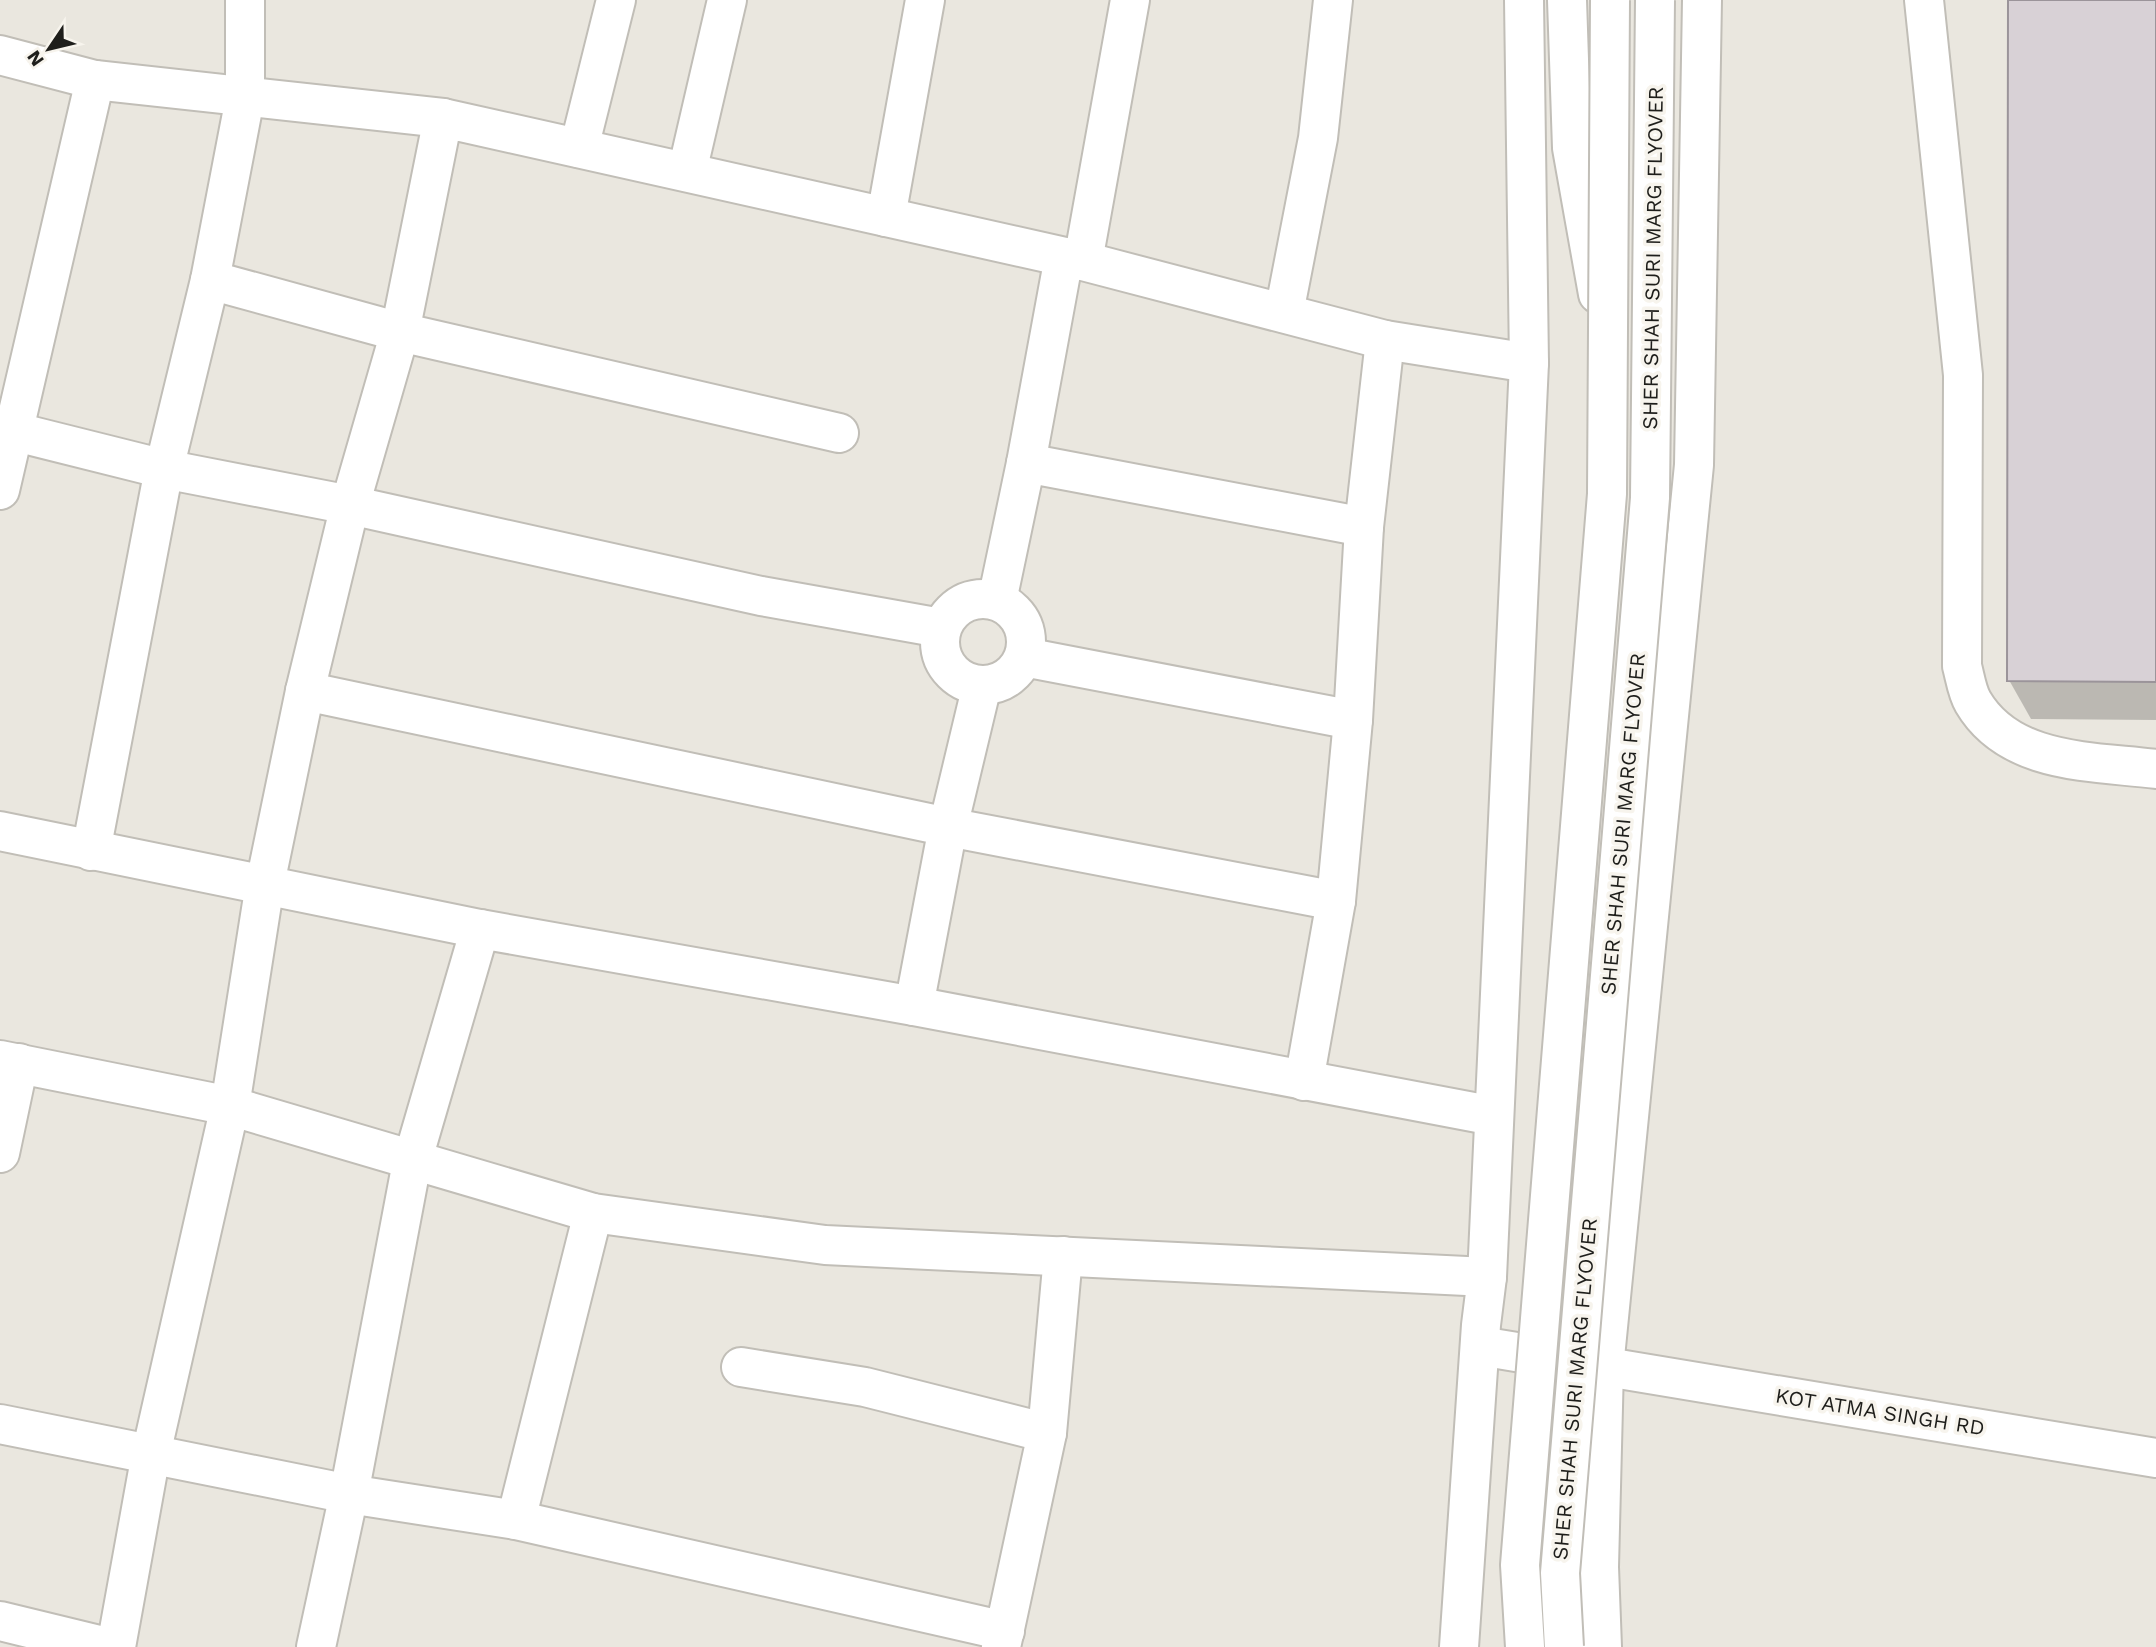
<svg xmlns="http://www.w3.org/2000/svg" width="2156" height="1647" font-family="'Work Sans',sans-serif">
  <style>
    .shadow { fill: #0003 }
    .building { fill: #d8d1d6; stroke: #9b949a; stroke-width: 2 }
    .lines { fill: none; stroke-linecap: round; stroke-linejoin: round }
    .minor-casing { stroke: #c1beb7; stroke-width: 42 }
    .major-casing { stroke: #c1beb7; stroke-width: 42 }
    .highway-casing { stroke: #c1beb7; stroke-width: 42 }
    .minor { stroke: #fff; stroke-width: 38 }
    .major { stroke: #fff; stroke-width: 38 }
    .highway { stroke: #fff; stroke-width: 38 }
    .highway-bridge-casing { stroke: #c1beb7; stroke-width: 42; stroke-linecap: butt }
    .highway-bridge { stroke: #fff; stroke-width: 38 }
    .labels { text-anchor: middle; stroke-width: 7; stroke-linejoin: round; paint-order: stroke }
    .street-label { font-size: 21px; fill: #1e1e1b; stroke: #f7f4ed }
  </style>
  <rect width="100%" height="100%" fill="#eae7df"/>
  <path class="shadow" d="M 2010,0 L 2156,0 L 2156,720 L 2031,719 L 2009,680 Z"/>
  <path class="building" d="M 2008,0 L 2156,0 L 2156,682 L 2007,681 Z"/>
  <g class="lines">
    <g class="minor-casing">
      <g id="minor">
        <path d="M 1924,0 L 1963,375 L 1962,666 C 1965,677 1967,692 1973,702 C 2010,765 2093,761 2156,769"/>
        <path d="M 0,55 L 95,80 L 443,118"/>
        <path d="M 579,148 L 616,0"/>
        <path d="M 687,172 L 727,0"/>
        <path d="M 886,217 L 925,0"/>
        <path d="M 1083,261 L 1130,0"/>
        <path d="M 210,280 L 400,332 L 839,433"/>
        <path d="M 1284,313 L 1318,138 L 1333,0"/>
        <path d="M 0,428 L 164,469 L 350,505 L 761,596 L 941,628"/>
        <path d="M 1026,463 L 1064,257"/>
        <path d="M 0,490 L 95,80"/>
        <circle cx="983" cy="642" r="43"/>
        <path d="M 997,601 L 1026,463 L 1364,527"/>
        <path d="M 1024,657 L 1353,720"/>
        <path d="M 305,691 L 948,827 L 1336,901"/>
        <path d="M 0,831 L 480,929 L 914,1006 L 1494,1116"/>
        <path d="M 91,851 L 164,469 L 210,280 L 245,98 L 245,0"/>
        <path d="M 914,1006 L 948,827 L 982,685"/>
        <path d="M 0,1060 L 230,1106 L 593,1213 L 825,1245 L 1487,1277"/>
        <path d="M 1304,1081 L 1336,901 L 1353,720 L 1364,527 L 1385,340"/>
        <path d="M 0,1153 L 19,1063"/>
        <path d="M 741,1367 L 865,1387 L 1047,1433 L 1001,1647"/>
        <path d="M 0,1424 L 349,1494 L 516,1520 L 1005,1631"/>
        <path d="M 1047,1433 L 1063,1256"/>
        <path d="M 516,1520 L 593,1213"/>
        <path d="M 0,1621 L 107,1647"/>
        <path d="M 116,1647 L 151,1454 L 230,1106 L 265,884 L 305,691 L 350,505 L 400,332 L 443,118 L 1083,261 L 1385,340 L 1529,363"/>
        <path d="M 316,1647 L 349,1494 L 412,1162 L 480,929"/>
      </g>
    </g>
    <g class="major-casing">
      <path id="major" d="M 1480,1346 L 2156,1458"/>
    </g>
    <g class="highway-casing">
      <g id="highway">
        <path d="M 1567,0 L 1572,148 L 1598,294"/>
        <path d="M 1459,1647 L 1481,1325 L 1487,1277 L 1529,363 L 1524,0"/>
        <path d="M 1602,1647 L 1599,1567 L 1604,1367 L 1694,465 L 1702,0"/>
      </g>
    </g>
    <use href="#minor" class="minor"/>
    <use href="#major" class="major"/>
    <use href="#highway" class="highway"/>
    <g class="highway-bridge-casing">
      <g id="highway-bridge">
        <path d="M 1525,1647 L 1520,1565 L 1607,494 L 1610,0"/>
        <path d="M 1564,1647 L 1560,1573 L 1650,498 L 1655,0"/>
      </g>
    </g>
    <use href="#highway-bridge" class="highway-bridge"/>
  </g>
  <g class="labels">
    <g class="street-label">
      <text transform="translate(1653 258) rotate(-89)" y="7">SHER SHAH SURI MARG FLYOVER</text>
      <text transform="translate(1623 824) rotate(-85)" y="7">SHER SHAH SURI MARG FLYOVER</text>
      <text transform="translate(1575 1389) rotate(-85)" y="7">SHER SHAH SURI MARG FLYOVER</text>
      <text transform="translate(1880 1412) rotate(9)" y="7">KOT ATMA SINGH RD</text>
    </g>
  </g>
  <g transform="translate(49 49) rotate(235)" stroke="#f7f4ed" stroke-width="5" paint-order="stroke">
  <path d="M0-5L12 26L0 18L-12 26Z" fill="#1e1e1b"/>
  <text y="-10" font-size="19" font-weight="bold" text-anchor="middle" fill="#1e1e1b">N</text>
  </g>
</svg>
